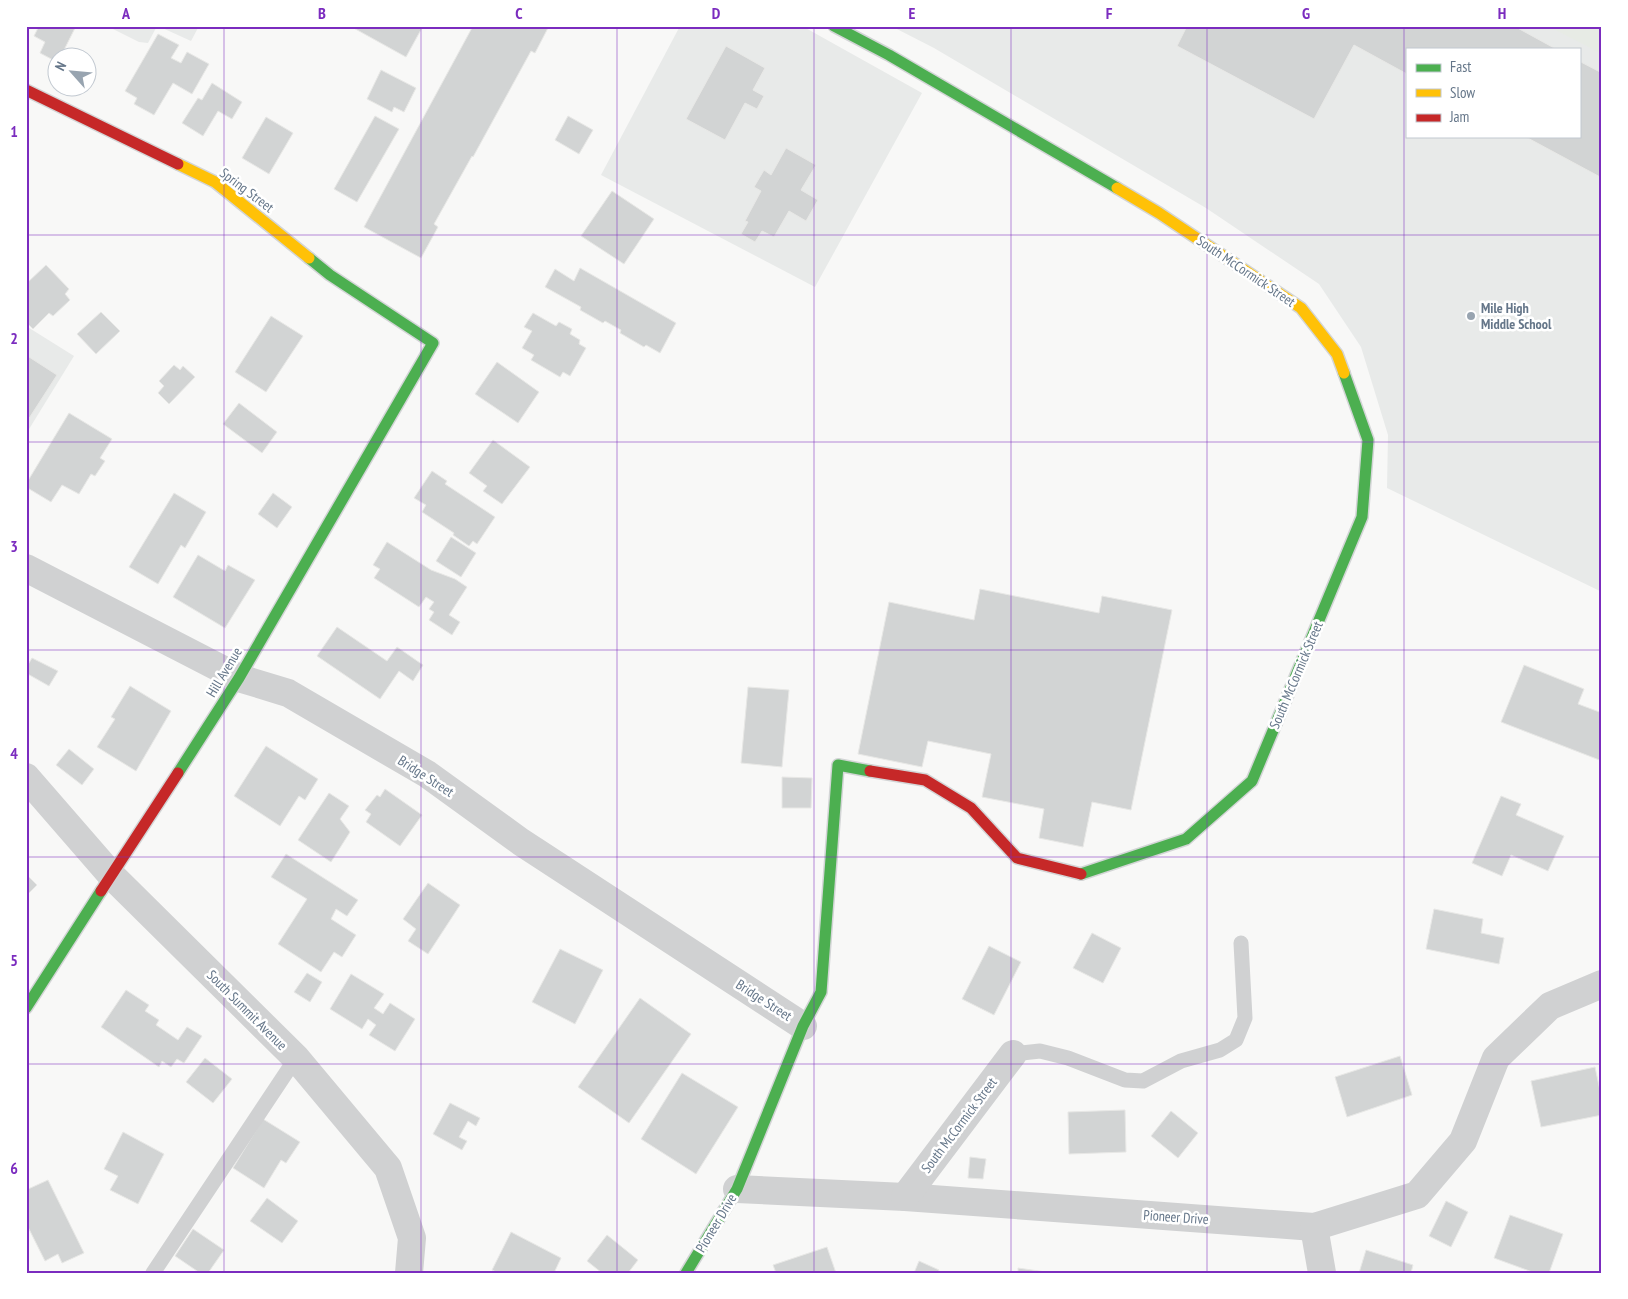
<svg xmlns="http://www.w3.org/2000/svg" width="1628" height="1299" font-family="'PT Sans Narrow',sans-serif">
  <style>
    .built { fill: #e8eae9; fill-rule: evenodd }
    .green { fill: #e7ebe5 }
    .building { fill: #d2d4d4; stroke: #e8e8e6 }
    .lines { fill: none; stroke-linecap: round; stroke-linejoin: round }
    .fast-casing { stroke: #d3d5d6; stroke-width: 14 }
    .slow-casing { stroke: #d3d5d6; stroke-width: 14 }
    .jam-casing { stroke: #d3d5d6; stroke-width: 14 }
    .lane { stroke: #d0d1d2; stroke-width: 15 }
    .street { stroke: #d0d1d2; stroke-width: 28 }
    .fast { stroke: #4caf50; stroke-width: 11 }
    .slow { stroke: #ffc107; stroke-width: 11 }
    .jam { stroke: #c62828; stroke-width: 11 }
    .grid { fill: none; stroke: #7b2cbf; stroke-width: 1; stroke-opacity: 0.55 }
    .poi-dot { fill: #98a4b0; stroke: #fff; stroke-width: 2 }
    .labels { text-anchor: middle; stroke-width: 5; stroke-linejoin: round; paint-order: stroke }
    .street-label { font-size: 14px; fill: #657689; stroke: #fff }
    .poi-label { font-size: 14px; font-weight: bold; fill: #657689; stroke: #fff; text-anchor: start }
    .neatline { fill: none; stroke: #7b2cbf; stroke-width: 2 }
    .grid-label { font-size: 16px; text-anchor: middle; font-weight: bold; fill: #7b2cbf }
  </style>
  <rect width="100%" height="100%" fill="#f8f8f7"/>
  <g class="built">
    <path d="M 107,26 L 157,26 L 148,43 L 139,42 Z"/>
    <path d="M 158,26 L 199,26 L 191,41 Z"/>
    <path d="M 680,26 L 802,26 L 922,93 L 815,287 L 601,175 Z"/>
    <path d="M 891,26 L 1602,26 L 1602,592 L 1387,488 L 1388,435 L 1361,347 L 1319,284 L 1206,208 L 934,48 ZM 1407,49 L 1579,49 L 1579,136 L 1407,136 Z"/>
    <path d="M 26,326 L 74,356 L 26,434 Z"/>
  </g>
  <path class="green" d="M 1548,26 L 1602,26 L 1602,54 Z"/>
  <g class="building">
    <path d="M 39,26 L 76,26 L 60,58 L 58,58 L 57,62 L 40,53 L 45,42 L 34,36 Z"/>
    <path d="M 350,26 L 423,26 L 406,57 Z"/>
    <path d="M 473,26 L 549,26 L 535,53 L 531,51 L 473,157 L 472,156 L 434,224 L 438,227 L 421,258 L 364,227 Z"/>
    <path d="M 1187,26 L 1514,26 L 1556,49 L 1407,49 L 1407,74 L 1354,45 L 1314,119 L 1177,46 Z"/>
    <path d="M 158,34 L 179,45 L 171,58 L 181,63 L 187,52 L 209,64 L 192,94 L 173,83 L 154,115 L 134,104 L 137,98 L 125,91 Z"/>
    <path d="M 726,46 L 765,68 L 753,90 L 764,96 L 757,109 L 745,103 L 725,140 L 686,119 Z"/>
    <path d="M 1579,61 L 1602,73 L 1602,178 L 1524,136 L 1579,136 Z"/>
    <path d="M 381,70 L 416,88 L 404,112 L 394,107 L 392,112 L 367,99 Z"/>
    <path d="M 212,83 L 242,102 L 232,119 L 218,111 L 203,136 L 182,123 L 198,98 L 202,100 Z"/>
    <path d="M 375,116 L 399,129 L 357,202 L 334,189 Z"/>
    <path d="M 568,116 L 593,130 L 579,154 L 555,140 Z"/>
    <path d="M 266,117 L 293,133 L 269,174 L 242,158 Z"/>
    <path d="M 786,148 L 816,165 L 801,190 L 818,200 L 806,221 L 789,211 L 774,237 L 762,231 L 755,242 L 741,234 L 748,222 L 745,221 L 761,191 L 754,187 L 764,170 L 771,175 Z"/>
    <path d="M 612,191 L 654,219 L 624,264 L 581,236 Z"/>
    <path d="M 46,265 L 69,289 L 65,294 L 70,300 L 53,316 L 49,313 L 33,329 L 26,322 L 26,284 Z"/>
    <path d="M 580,268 L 676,323 L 660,353 L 646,345 L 644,347 L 620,333 L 621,330 L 605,321 L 603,323 L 580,310 L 581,307 L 545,287 L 555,269 L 574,281 Z"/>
    <path d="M 101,312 L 120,331 L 96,354 L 77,334 Z"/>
    <path d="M 533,313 L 556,326 L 559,322 L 572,329 L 570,334 L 580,340 L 579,344 L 586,348 L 570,376 L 563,372 L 560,377 L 531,360 L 534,355 L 522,348 L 532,331 L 524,327 Z"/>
    <path d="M 271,316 L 303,336 L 266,392 L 235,372 Z"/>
    <path d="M 26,355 L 57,375 L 26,423 Z"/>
    <path d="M 497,362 L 539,392 L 518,423 L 475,394 Z"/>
    <path d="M 174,365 L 180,370 L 183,366 L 195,377 L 169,404 L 158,393 L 164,386 L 159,381 Z"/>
    <path d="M 239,403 L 277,432 L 262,453 L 223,424 Z"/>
    <path d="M 69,413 L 112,439 L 100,458 L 105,461 L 95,476 L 91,474 L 79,494 L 62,485 L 51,502 L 26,487 L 26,484 Z"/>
    <path d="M 493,440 L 530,467 L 502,504 L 483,491 L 487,486 L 469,473 Z"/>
    <path d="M 432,471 L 447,481 L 445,484 L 495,517 L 477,544 L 473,541 L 469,546 L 453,535 L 454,533 L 422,512 L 426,505 L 414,498 Z"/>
    <path d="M 174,493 L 206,512 L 185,548 L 181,545 L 158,584 L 129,567 Z"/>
    <path d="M 273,493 L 292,507 L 277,528 L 258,514 Z"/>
    <path d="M 451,537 L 476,553 L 461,577 L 436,561 Z"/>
    <path d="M 387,542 L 431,570 L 455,579 L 467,587 L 449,615 L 460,622 L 452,635 L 429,620 L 434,612 L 429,609 L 434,602 L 426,597 L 419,607 L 374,578 L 380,569 L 373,565 Z"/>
    <path d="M 198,555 L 225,571 L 228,565 L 255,580 L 225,628 L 173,597 Z"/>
    <path d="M 980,589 L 1099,613 L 1102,596 L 1172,610 L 1131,810 L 1092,802 L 1083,847 L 1039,838 L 1044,809 L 982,797 L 991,754 L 928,741 L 922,767 L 858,754 L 889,602 L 974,620 Z"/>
    <path d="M 337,627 L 387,661 L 397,647 L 423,665 L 413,681 L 399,671 L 380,699 L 317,656 Z"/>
    <path d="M 32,658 L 58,671 L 49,686 L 26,673 L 26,668 Z"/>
    <path d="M 1524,665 L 1584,689 L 1578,704 L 1602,713 L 1602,761 L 1501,722 Z"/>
    <path d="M 130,686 L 171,711 L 136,771 L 97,747 L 115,719 L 111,717 Z"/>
    <path d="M 748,687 L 789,690 L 782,767 L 741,763 Z"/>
    <path d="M 266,746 L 318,779 L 305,800 L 299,796 L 280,826 L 234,796 Z"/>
    <path d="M 69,749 L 94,769 L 82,785 L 56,765 Z"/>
    <path d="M 782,777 L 812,778 L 811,808 L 782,808 Z"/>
    <path d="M 385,789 L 422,815 L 400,846 L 366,822 L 371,814 L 365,810 L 377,795 L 380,797 Z"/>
    <path d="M 329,793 L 349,806 L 340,819 L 350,832 L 331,862 L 298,840 Z"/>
    <path d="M 1501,796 L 1521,804 L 1516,815 L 1564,836 L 1548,871 L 1511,855 L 1502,876 L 1472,863 Z"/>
    <path d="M 286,854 L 358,900 L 347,916 L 336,909 L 331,919 L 356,935 L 342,957 L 334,952 L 321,972 L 278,944 L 307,899 L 271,877 Z"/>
    <path d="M 26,874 L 37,885 L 26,896 Z"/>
    <path d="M 428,883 L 460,905 L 428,954 L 408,941 L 416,929 L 403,919 Z"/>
    <path d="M 1434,909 L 1483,919 L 1481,933 L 1504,938 L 1499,964 L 1426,949 Z"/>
    <path d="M 1092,933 L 1121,948 L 1103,983 L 1073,968 Z"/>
    <path d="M 989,946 L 1021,962 L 994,1015 L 962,999 Z"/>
    <path d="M 560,949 L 603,970 L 575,1024 L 532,1002 Z"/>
    <path d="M 307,973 L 322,982 L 310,1002 L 294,992 Z"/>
    <path d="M 351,974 L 384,994 L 374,1008 L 383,1014 L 390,1003 L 415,1019 L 395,1051 L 369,1035 L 376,1025 L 368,1019 L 362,1029 L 330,1009 Z"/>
    <path d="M 126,990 L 149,1005 L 145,1011 L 159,1020 L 156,1025 L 178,1040 L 187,1027 L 202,1036 L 184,1063 L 177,1059 L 171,1067 L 162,1061 L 159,1067 L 101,1027 Z"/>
    <path d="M 640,998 L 691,1034 L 629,1123 L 578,1087 Z"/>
    <path d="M 1400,1056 L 1412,1095 L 1347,1117 L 1335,1077 Z"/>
    <path d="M 205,1058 L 232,1079 L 213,1103 L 186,1082 Z"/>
    <path d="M 1595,1067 L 1602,1100 L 1602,1115 L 1541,1127 L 1531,1081 Z"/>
    <path d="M 682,1073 L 738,1107 L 696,1174 L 641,1139 Z"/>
    <path d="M 450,1103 L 480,1118 L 476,1126 L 468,1121 L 459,1137 L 467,1141 L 462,1150 L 433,1134 Z"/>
    <path d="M 1125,1110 L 1126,1152 L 1069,1154 L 1068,1112 Z"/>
    <path d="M 1171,1111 L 1198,1133 L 1178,1158 L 1151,1136 Z"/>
    <path d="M 263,1119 L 300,1142 L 286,1163 L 281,1160 L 264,1188 L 233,1168 Z"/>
    <path d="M 123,1132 L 164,1154 L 138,1204 L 110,1190 L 118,1176 L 104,1169 Z"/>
    <path d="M 970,1157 L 986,1159 L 983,1179 L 968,1178 Z"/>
    <path d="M 48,1180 L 84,1253 L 62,1263 L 58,1254 L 45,1261 L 26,1223 L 26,1190 Z"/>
    <path d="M 267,1198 L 298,1221 L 282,1243 L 250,1221 Z"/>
    <path d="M 1446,1201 L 1468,1212 L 1451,1247 L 1429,1236 Z"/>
    <path d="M 1510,1215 L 1563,1234 L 1549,1273 L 1535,1273 L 1494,1258 Z"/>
    <path d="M 193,1229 L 224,1250 L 208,1273 L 200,1273 L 175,1256 Z"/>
    <path d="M 511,1232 L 561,1258 L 554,1273 L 498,1273 L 492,1270 Z"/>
    <path d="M 607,1235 L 638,1260 L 628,1273 L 602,1273 L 587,1261 Z"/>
    <path d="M 827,1247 L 836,1273 L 776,1273 L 773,1265 Z"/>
    <path d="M 1366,1250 L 1413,1265 L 1411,1273 L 1359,1273 Z"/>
    <path d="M 919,1261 L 939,1270 L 938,1273 L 914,1273 Z"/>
    <path d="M 1018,1268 L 1053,1273 L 1018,1273 Z"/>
  </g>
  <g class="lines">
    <g class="fast-casing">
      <g id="fast">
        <path d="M 834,26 L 889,55 L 1117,188"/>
        <path d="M 178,773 L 239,678 L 433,343 L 330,275 L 309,258"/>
        <path d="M 1081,874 L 1186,839 L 1252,781 L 1362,517 L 1368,440 L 1344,373"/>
        <path d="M 26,1008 L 101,891"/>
        <path d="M 686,1273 L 737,1189 L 803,1026 L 821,992 L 838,765 L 870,771"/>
      </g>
    </g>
    <g class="slow-casing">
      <g id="slow">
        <path d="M 178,164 L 215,182 L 309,258"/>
        <path d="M 1117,188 L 1159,213 L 1301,308 L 1337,354 L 1344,373"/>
      </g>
    </g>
    <g class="jam-casing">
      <g id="jam">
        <path d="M 26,90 L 178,164"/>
        <path d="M 870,771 L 925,780 L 971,808 L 1017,858 L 1081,874"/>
        <path d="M 101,891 L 178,773"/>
      </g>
    </g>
    <g class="lane">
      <path d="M 1013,1054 L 1040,1051 L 1068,1058 L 1125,1080 L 1143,1081 L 1181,1061 L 1220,1050 L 1236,1040 L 1245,1018 L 1241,943"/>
      <path d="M 153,1273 L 296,1058"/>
    </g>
    <g class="street">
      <path d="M 26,568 L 239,678 L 288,693 L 427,774 L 521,842 L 803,1026"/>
      <path d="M 26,777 L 112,876 L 296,1058 L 388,1168 L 412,1238 L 409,1273"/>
      <path d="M 737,1189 L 905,1197 L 1314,1227 L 1417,1195 L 1463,1141 L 1496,1058 L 1550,1006 L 1602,984"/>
      <path d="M 905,1197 L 1013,1054"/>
      <path d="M 1314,1227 L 1322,1273"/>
    </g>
    <use href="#fast" class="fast"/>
    <use href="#slow" class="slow"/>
    <use href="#jam" class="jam"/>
  </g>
  <path class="grid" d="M 224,26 L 224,1273M 421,26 L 421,1273M 617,26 L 617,1273M 814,26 L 814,1273M 1011,26 L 1011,1273M 1207,26 L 1207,1273M 1404,26 L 1404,1273M 26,235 L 1602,235M 26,442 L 1602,442M 26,650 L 1602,650M 26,857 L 1602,857M 26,1064 L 1602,1064"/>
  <circle class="poi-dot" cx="1471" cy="316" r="5"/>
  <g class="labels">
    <g class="street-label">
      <text transform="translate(247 190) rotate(37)" y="5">Spring Street</text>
      <text transform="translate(1246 271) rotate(34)" y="5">South McCormick Street</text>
      <text transform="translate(224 672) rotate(-59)" y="5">Hill Avenue</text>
      <text transform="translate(1296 675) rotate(-67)" y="5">South McCormick Street</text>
      <text transform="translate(426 776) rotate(33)" y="5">Bridge Street</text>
      <text transform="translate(764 1000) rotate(33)" y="5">Bridge Street</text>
      <text transform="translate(247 1010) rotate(45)" y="5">South Summit Avenue</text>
      <text transform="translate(959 1125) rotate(-53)" y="5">South McCormick Street</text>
      <text transform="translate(1176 1217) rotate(4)" y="5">Pioneer Drive</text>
      <text transform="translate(716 1223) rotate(-59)" y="5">Pioneer Drive</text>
    </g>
    <g class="poi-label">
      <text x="1481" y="313">Mile High<tspan x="1481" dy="16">Middle School</tspan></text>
    </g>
  </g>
  <rect width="1628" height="1299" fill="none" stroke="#ffffff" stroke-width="55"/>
  <rect x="1406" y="48" width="175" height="90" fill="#ffffff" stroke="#c1c8d0"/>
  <rect x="1416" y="64" width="25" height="8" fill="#4caf50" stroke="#c1c8d0"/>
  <text x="1450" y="72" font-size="15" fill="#657689">Fast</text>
  <rect x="1416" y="89" width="25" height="8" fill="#ffc107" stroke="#c1c8d0"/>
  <text x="1450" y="98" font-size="15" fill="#657689">Slow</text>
  <rect x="1416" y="114" width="25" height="8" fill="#c62828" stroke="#c1c8d0"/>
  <text x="1450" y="122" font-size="15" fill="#657689">Jam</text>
  <g transform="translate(72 72) rotate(297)"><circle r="24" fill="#ffffff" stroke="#c1c8d0"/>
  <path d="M0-4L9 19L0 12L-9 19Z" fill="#98a4b0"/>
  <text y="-8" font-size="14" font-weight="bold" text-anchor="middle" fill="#657689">N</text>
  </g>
  <rect x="28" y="28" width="1572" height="1244" class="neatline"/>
  <g class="grid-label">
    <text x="126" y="19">A</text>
    <text x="322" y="19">B</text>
    <text x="519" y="19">C</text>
    <text x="716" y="19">D</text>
    <text x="912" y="19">E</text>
    <text x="1109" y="19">F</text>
    <text x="1306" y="19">G</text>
    <text x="1502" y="19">H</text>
    <text x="14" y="137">1</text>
    <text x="14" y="344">2</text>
    <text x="14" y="552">3</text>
    <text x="14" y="759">4</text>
    <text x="14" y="966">5</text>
    <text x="14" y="1174">6</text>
  </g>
</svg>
